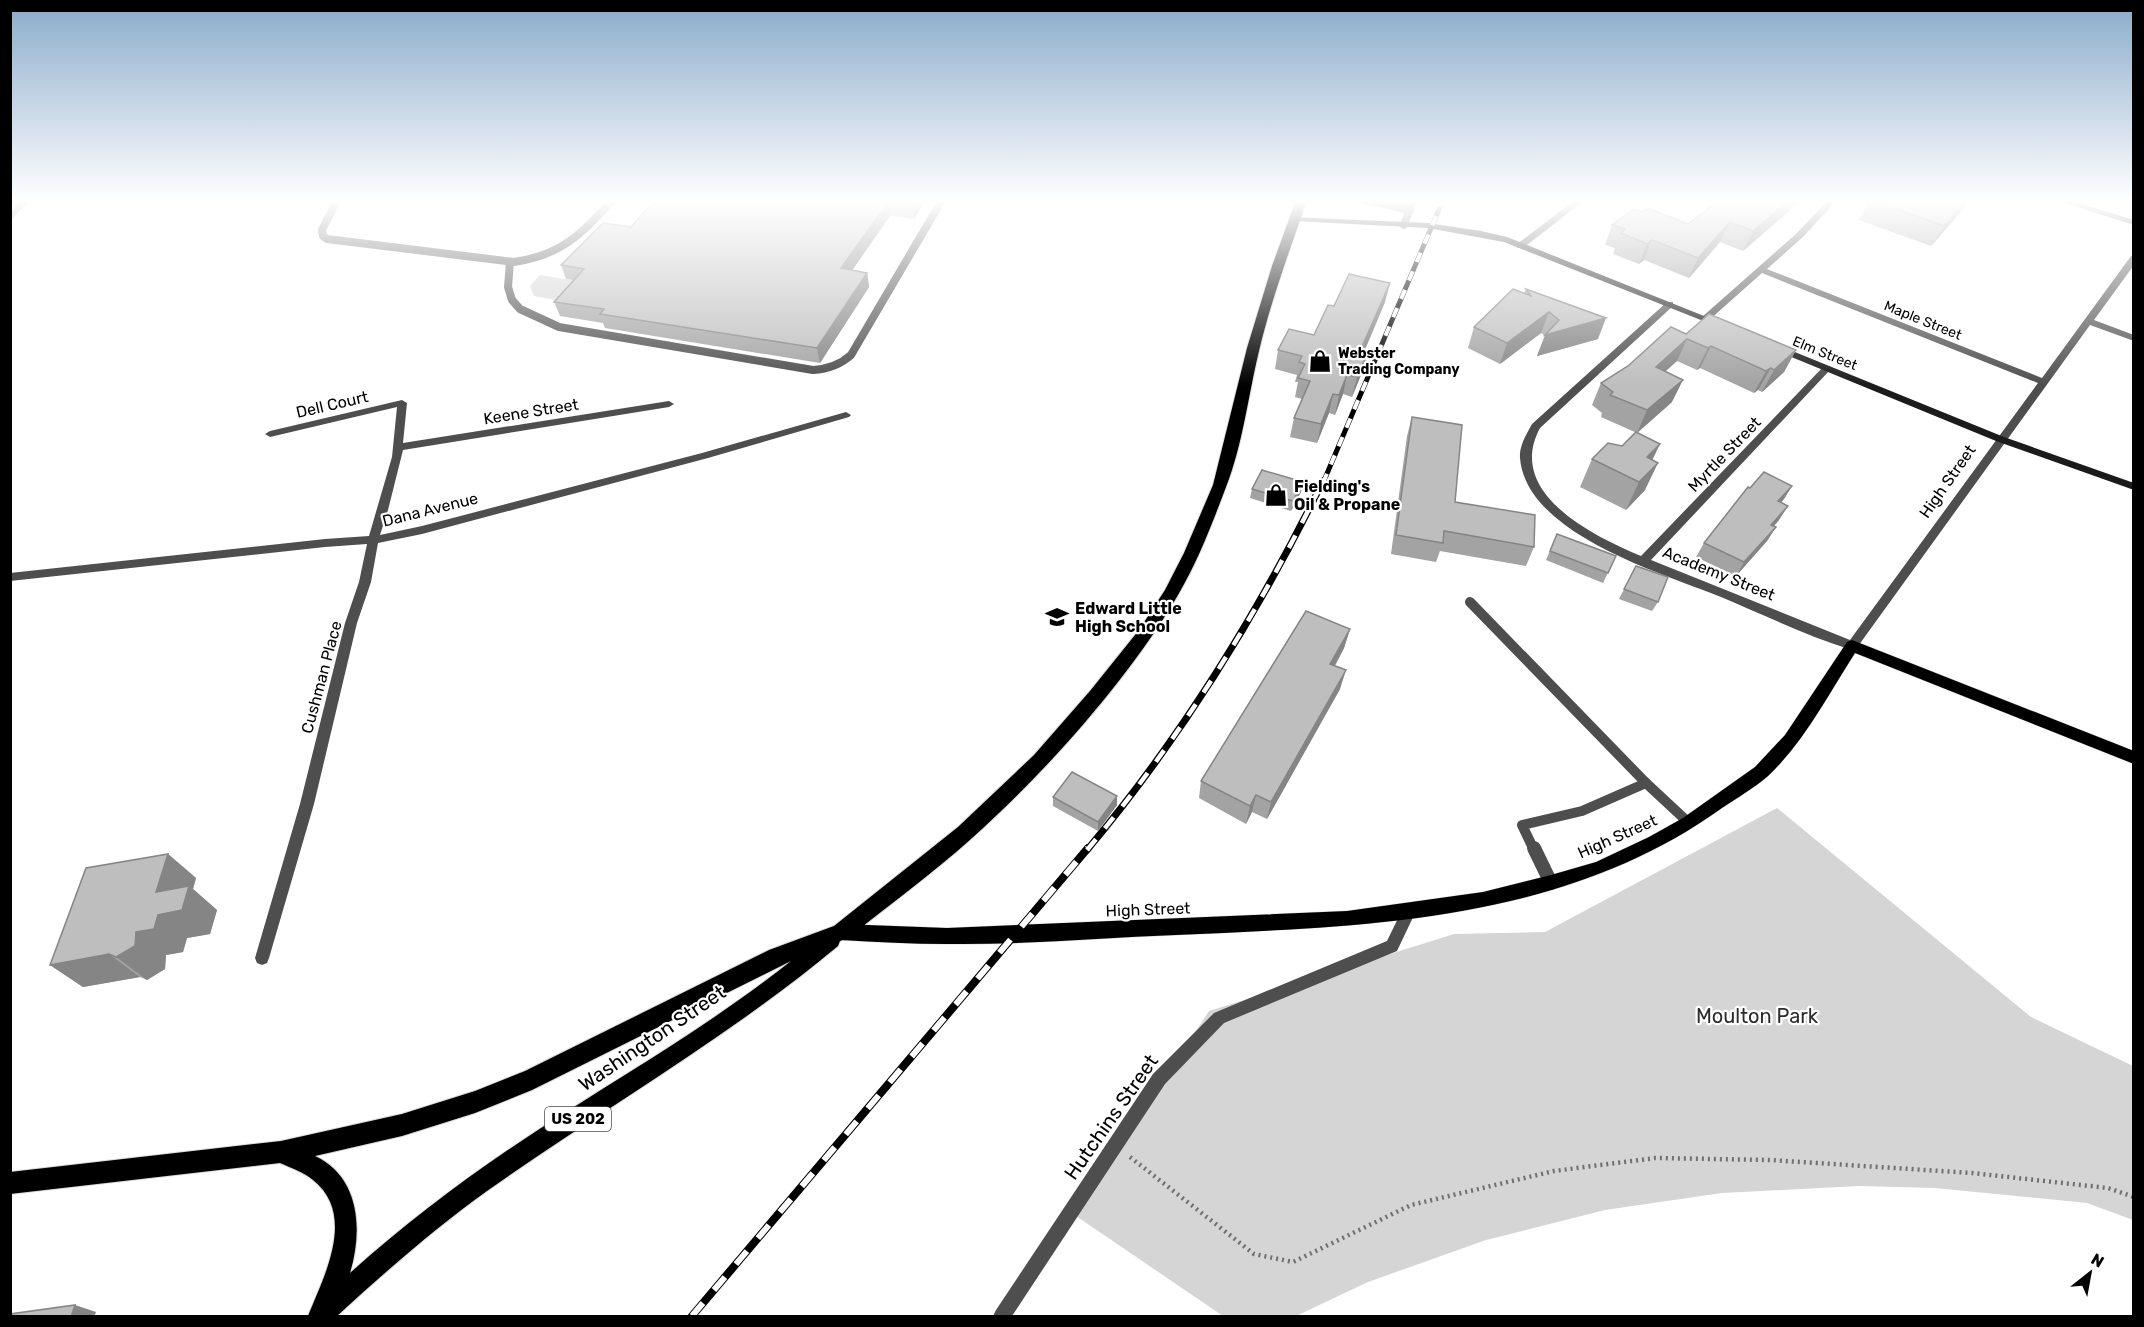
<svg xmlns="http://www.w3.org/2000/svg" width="2144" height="1327" font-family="Rubik,sans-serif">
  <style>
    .green { fill: #d5d5d5 }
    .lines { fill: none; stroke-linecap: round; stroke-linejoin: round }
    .primary-casing { stroke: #dbdbdb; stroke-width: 1 }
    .trunk-casing { stroke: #dbdbdb; stroke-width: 2 }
    .path { stroke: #707070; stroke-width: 4.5; stroke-dasharray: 2 4; stroke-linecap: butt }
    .service-far2 { stroke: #4e4e4e; stroke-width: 8 }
    .service-far1 { stroke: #4e4e4e; stroke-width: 10 }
    .service { stroke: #4e4e4e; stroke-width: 14 }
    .minor { fill: #4e4e4e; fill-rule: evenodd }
    .tertiary { fill: #4e4e4e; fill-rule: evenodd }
    .secondary { fill: #1b1b1b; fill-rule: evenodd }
    .primary { fill: #000; fill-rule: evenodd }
    .trunk { fill: #000; fill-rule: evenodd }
    .rail-far2-casing { stroke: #000; stroke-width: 5 }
    .rail-far1-casing { stroke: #000; stroke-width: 7 }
    .rail-casing { stroke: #000; stroke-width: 8 }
    .rail-far2 { stroke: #fff; stroke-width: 4; stroke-dasharray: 10; stroke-linecap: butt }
    .rail-far1 { stroke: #fff; stroke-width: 4.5; stroke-dasharray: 14; stroke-linecap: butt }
    .rail { stroke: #fff; stroke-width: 6; stroke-dasharray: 17; stroke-linecap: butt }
    .wall { fill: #a3a3a3 }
    .shaded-wall { fill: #858585 }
    .building { fill: #bebebe; stroke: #858585; stroke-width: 1.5 }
    .labels { text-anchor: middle; stroke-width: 4.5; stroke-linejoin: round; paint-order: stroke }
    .far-street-label { font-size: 14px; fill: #000; stroke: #fff }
    .far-poi-label { font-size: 14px; font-weight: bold; fill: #000; stroke: #fff; text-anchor: start }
    .shield { fill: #fff; stroke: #4c4c4c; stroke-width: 1.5 }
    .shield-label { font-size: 15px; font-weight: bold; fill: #000 }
    .street-label { font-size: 16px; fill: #000; stroke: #fff }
    .poi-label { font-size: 16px; font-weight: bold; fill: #000; stroke: #fff; text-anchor: start }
    .near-park-label { font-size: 20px; fill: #2c2c2c; stroke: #fff }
    .near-street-label { font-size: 20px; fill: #000; stroke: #fff }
  </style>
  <rect width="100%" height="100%" fill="#fff"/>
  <g class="green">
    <path d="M 540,275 L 589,283 L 571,303 L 534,296 L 530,286 Z"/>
    <path d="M 1777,808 L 2031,1017 L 2133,1066 L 2133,1220 L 2087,1203 L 1935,1188 L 1859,1186 L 1722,1193 L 1605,1210 L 1486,1240 L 1368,1282 L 1296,1316 L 1223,1316 L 1076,1216 L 1209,1011 L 1454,934 L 1545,932 Z"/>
  </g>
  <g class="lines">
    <g class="primary-casing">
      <path id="primary" d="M 1852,640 L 2134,751 L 2134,764 L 1855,653 C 1828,695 1804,742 1768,776 C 1754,788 1737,798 1722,808 C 1562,923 1366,926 1176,935 C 1100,938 1023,945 947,944 C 912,944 876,942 841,940 L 835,938 L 832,932 L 835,926 L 841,924 L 947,928 L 1347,911 L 1483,892 L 1551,875 L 1596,862 L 1649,837 L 1683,818 L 1755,767 L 1785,735 L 1847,642 Z"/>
    </g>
    <g class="trunk-casing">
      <path id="trunk" d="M 1296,200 L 1307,200 C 1290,250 1271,300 1259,351 C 1248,396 1243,444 1226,487 C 1212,524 1198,561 1178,595 C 1129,679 1044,774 971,839 C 932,874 889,905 848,938 L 840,941 L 838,946 C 728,1038 604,1108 487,1191 C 434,1229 385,1272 337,1316 L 308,1316 C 324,1276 357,1215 313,1180 C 304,1172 291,1168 280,1163 L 10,1194 L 10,1172 L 281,1141 L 402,1114 L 475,1091 L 525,1071 L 769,950 L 834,926 L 958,827 L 1034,755 L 1090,691 L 1139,630 L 1165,590 L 1184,553 L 1213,485 L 1247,348 L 1272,266 ZM 791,961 C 712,1024 623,1075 538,1130 C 472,1173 409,1220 350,1273 C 363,1230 360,1177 315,1156 L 402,1136 L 475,1113 L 532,1090 Z"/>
    </g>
    <path class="path" d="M 1130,1157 L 1254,1254 L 1293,1262 L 1411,1205 L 1554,1171 L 1655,1158 L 1770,1160 L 1972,1173 L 2108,1188 L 2134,1197"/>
    <g class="service-far2">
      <path d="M 337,200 L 322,230 L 323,236 L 327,239 L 514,262 C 562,255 581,234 613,200"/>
      <path d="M 1365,200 L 1410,210"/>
      <path d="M 1400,200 L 1412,203"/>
      <path d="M 1404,225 L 1413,200"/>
      <path d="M 510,262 L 508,287 L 512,300 L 520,309 L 559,327 L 813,370 C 828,369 840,365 851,355 L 942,200"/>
    </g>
    <g class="service-far1">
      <path d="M 1470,602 L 1646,783 L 1689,823"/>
      <path d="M 1534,850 L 1522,825 L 1582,811 L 1646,783"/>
    </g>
    <path class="service" d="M 1534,848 L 1551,883"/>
    <g class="minor">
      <path d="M 1828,200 L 1837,200 L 1803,237 L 1767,269 L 2042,378 L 2131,256 L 2134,256 L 2134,265 L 2094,320 L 2134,335 L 2134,341 L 2090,325 L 1856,649 L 1852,650 C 1807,636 1764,615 1721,597 C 1662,573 1526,534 1520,458 C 1519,446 1527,433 1532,424 L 1667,302 L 1673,302 L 1673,306 L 1540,428 C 1505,493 1593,536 1641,556 L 1824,366 L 1830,366 L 1830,370 L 1651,560 L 1850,640 L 2038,383 L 1762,273 L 1708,321 L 1702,321 L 1702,317 L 1797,233 Z"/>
      <path d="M 2055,200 L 2069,200 L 2134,220 L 2134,225 Z"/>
      <path d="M 402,400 L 407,403 L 403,443 L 669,401 L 674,404 L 669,407 L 403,450 L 388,510 L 380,535 L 422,526 L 702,453 L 846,412 L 851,415 L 849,417 L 708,458 L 422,534 L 378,543 L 371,582 L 357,623 L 314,804 L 269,958 L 267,963 L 262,965 L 257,963 L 255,958 L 300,804 L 345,623 L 359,582 L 367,544 L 325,547 L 10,581 L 10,573 L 325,539 L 369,536 L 392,457 L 397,407 L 270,437 L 265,434 L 270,431 Z"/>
      <path d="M 1409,905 L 1414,906 L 1416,911 L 1397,951 L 1224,1023 L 1165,1084 L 1012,1316 L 993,1316 L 996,1310 L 1153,1074 L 1214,1013 L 1387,941 L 1404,906 Z"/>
    </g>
    <g class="tertiary">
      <path d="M 21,200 L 30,200 L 10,221 L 10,213 Z"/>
      <path d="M 1575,200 L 1585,200 L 1523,248 L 1517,248 L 1517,244 Z"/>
    </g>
    <g class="secondary">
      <path d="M 1291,217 L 1428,223 L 1481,231 L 1507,237 L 1724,324 L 1722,326 L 1716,326 L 1504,242 L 1428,228 L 1294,221 L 1291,221 Z"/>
      <path d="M 1780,346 L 2004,437 L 2134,483 L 2134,490 L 1996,441 L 1777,351 L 1777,347 Z"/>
    </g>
    <use href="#primary" class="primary"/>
    <use href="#trunk" class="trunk"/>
    <g class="rail-far2-casing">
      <path id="rail-far2" d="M 1323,483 L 1443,200"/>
    </g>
    <g class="rail-far1-casing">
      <path id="rail-far1" d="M 1087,850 C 1181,738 1259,612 1323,481"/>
    </g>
    <g class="rail-casing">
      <path id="rail" d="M 692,1316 L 1088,848"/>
    </g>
    <use href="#rail-far2" class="rail-far2"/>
    <use href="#rail-far1" class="rail-far1"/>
    <use href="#rail" class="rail"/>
  </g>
  <g class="wall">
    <path d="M 655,200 L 926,200 L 914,219 L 890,216 L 852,270 L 867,273 L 869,287 L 820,363 L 605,328 L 603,323 L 560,316 L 554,302 L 573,280 L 566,279 L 561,265 L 631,227 Z"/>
    <path d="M 1710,200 L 1802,200 L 1743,251 L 1720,242 L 1689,278 L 1644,260 L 1639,264 L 1613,254 L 1615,248 L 1605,245 L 1612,225 L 1642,212 L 1688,224 L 1714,204 L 1709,202 Z"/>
    <path d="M 1870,200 L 1971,200 L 1931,246 L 1859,220 Z"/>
    <path d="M 1526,289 L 1598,339 L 1537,356 L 1545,336 L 1541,333 L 1500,364 L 1468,348 L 1474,327 L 1524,293 Z"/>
    <path d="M 1385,302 L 1365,350 L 1368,351 L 1363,370 L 1352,397 L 1343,394 L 1335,415 L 1329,413 L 1317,443 L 1290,437 L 1294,418 L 1302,399 L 1295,397 L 1298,382 L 1295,382 L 1297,375 L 1275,369 L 1278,350 L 1314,335 L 1334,306 Z"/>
    <path d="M 1686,334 L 1796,350 L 1784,372 L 1762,392 L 1758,390 L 1754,393 L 1700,368 L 1697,370 L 1677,361 L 1665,371 L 1672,402 L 1637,433 L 1601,417 L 1602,413 L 1592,405 L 1601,383 Z"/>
    <path d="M 1412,417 L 1455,502 L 1534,547 L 1526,566 L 1440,551 L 1436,562 L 1391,554 L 1407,436 Z"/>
    <path d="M 1592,459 L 1652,460 L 1645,490 L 1626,510 L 1580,487 Z"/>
    <path d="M 1792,486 L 1781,503 L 1779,520 L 1774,526 L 1776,527 L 1767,541 L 1736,576 L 1696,557 L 1704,543 L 1750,488 Z"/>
    <path d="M 1252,489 L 1301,492 L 1291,511 L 1250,498 Z"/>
    <path d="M 1557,534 L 1616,556 L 1603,583 L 1546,560 Z"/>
    <path d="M 1636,566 L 1658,602 L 1652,611 L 1619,599 Z"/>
    <path d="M 1350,629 L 1344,648 L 1335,666 L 1340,689 L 1267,819 L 1252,812 L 1246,824 L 1199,798 L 1201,781 Z"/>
    <path d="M 1053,797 L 1117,805 L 1098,831 L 1053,806 Z"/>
    <path d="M 168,854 L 196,878 L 193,889 L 217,910 L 210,934 L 187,938 L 183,952 L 166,955 L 165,969 L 147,980 L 140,977 L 83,987 L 50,965 Z"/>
  </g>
  <g class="shaded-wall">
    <path d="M 915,200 L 926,200 L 914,219 L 912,205 Z"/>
    <path d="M 1789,200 L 1802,200 L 1743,251 L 1753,231 Z"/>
    <path d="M 1967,200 L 1971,200 L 1931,246 L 1944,226 Z"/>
    <path d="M 888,202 L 890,216 L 844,282 L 841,268 Z"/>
    <path d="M 1730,222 L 1720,242 L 1689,278 L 1698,258 Z"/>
    <path d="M 1652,240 L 1644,260 L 1639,264 L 1647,244 Z"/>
    <path d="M 867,273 L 869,287 L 820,363 L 817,348 Z"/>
    <path d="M 1390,283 L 1385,302 L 1357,368 L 1361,349 Z"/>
    <path d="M 1549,312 L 1541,333 L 1500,364 L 1507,343 Z"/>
    <path d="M 1606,318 L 1598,339 L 1537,356 L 1545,335 Z"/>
    <path d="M 1687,339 L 1677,361 L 1646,389 L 1656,367 Z"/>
    <path d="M 1711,346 L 1700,368 L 1697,370 L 1708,348 Z"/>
    <path d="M 1796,350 L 1784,372 L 1762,392 L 1774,370 Z"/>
    <path d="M 1368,351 L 1363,370 L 1352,397 L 1357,377 Z"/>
    <path d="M 1771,368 L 1758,390 L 1754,393 L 1766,371 Z"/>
    <path d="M 1347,375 L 1343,394 L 1335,415 L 1339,395 Z"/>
    <path d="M 1683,380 L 1672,402 L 1637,433 L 1647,410 Z"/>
    <path d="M 1333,394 L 1329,413 L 1317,443 L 1321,424 Z"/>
    <path d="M 1660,444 L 1647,471 L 1647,457 Z"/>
    <path d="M 1658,463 L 1645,490 L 1626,510 L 1639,482 Z"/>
    <path d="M 1303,482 L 1301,492 L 1291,511 L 1293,501 Z"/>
    <path d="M 1792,486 L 1784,499 L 1770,515 L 1778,501 Z"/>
    <path d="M 1788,506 L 1779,520 L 1763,538 L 1771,525 Z"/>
    <path d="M 1776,527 L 1767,541 L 1736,576 L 1744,562 Z"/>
    <path d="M 1350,629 L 1344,648 L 1325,683 L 1330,664 Z"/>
    <path d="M 1346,670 L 1340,689 L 1267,819 L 1271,802 Z"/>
    <path d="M 1256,795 L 1252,812 L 1246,824 L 1250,806 Z"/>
    <path d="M 1117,796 L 1117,805 L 1098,831 L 1098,822 Z"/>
    <path d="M 168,854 L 196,878 L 193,889 L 217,910 L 210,934 L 187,938 L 183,952 L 166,955 L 165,969 L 147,980 L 116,957 L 156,892 Z"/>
    <path d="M 109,954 L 140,977 L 83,987 L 50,965 Z"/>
    <path d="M 75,1305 L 96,1312 L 94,1317 L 71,1317 Z"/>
  </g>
  <g class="building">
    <path d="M 655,200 L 915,200 L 912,205 L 888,202 L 841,268 L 867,273 L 817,348 L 600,314 L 604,309 L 554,302 L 584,269 L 561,265 L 603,223 L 631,227 Z"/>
    <path d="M 1719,200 L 1789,200 L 1753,231 L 1730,222 L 1698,258 L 1652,240 L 1647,244 L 1621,233 L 1625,229 L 1612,225 L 1634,209 L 1642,212 L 1648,208 L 1688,224 Z"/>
    <path d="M 1872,200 L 1967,200 L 1944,226 Z"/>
    <path d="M 1349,274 L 1390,283 L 1361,349 L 1368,351 L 1357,377 L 1347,375 L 1339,395 L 1333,394 L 1321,424 L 1294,418 L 1310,381 L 1298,378 L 1305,364 L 1299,362 L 1302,356 L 1278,350 L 1289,329 L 1314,335 L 1328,305 L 1334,306 Z"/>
    <path d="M 1513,289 L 1531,296 L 1526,289 L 1606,318 L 1545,335 L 1559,320 L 1549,312 L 1507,343 L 1474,327 Z"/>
    <path d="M 1709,314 L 1796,350 L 1774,370 L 1771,368 L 1766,371 L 1711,346 L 1708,348 L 1687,339 L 1656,367 L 1683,380 L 1647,410 L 1610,395 L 1613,392 L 1601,383 L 1628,366 L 1671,327 L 1686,334 Z"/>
    <path d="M 1412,417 L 1462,425 L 1455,502 L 1535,515 L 1534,547 L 1444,531 L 1443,543 L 1396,535 Z"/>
    <path d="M 1636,432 L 1660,444 L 1647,457 L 1658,463 L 1639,482 L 1592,459 L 1608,443 L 1622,446 Z"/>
    <path d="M 1262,470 L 1303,482 L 1293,501 L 1252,489 Z"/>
    <path d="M 1764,472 L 1792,486 L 1778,501 L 1788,506 L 1771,525 L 1776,527 L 1744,562 L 1704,543 L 1748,487 L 1750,488 Z"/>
    <path d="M 1557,534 L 1616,556 L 1608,573 L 1550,551 Z"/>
    <path d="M 1636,566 L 1668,577 L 1658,602 L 1624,589 Z"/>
    <path d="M 1306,611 L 1350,629 L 1330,664 L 1346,670 L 1271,802 L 1256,795 L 1250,806 L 1201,781 Z"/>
    <path d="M 1072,772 L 1117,796 L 1098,822 L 1053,797 Z"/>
    <path d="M 168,854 L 156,892 L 189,886 L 182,910 L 158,915 L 154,929 L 136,932 L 135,946 L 116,957 L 109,954 L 50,965 L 86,868 Z"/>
    <path d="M 75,1305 L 71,1317 L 10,1317 L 10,1314 Z"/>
  </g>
  <linearGradient id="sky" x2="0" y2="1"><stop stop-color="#89aaca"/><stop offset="0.52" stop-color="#fff"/><stop offset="1" stop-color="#fff" stop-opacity="0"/></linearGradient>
  <rect width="2144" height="386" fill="url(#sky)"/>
  <defs>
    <g id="shop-bare" transform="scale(1.8)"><path d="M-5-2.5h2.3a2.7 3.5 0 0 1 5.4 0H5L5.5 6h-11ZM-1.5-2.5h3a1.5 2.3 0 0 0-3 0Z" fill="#000" stroke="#fff" stroke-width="2.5" paint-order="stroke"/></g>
    <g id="school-bare" transform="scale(1.8)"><path d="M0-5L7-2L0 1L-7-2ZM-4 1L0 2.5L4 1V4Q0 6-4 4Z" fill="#000" stroke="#fff" stroke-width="2.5" paint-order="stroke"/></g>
  </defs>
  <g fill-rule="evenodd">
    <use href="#shop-bare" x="1320" y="361"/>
    <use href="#shop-bare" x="1276" y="495"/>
    <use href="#school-bare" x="1057" y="617"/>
  </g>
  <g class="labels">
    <g class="far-street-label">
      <text transform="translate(1923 320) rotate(22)" y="5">Maple Street</text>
      <text transform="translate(1825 353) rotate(22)" y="5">Elm Street</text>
    </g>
    <g class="far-poi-label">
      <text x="1338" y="358">Webster<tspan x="1338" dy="16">Trading Company</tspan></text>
    </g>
    <rect class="shield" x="545" y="1107" width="66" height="24" rx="4.5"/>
    <g class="shield-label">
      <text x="578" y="1124">US 202</text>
    </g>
    <g class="street-label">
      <text transform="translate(332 404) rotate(-13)" y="6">Dell Court</text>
      <text transform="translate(531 411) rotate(-9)" y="6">Keene Street</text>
      <text transform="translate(1724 454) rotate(-46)" y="6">Myrtle Street</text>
      <text transform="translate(1947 481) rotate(-55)" y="6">High Street</text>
      <text transform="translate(430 509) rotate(-14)" y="6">Dana Avenue</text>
      <text transform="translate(1719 573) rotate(22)" y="6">Academy Street</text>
      <text transform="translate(321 677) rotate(-75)" y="6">Cushman Place</text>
      <text transform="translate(1617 836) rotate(-24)" y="6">High Street</text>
      <text transform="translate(1148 909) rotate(-2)" y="6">High Street</text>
    </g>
    <g class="poi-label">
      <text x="1294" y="492">Fielding's<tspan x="1294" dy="18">Oil &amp; Propane</tspan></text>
      <text x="1075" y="614">Edward Little<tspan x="1075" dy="18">High School</tspan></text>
    </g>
    <g class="near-park-label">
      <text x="1757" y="1023">Moulton Park</text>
    </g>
    <g class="near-street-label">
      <text transform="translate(652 1038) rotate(-34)" y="7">Washington Street</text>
      <text transform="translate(1111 1117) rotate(-55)" y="7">Hutchins Street</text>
    </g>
  </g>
  <rect width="2144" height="1327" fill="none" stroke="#000000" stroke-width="24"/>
  <g transform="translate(2090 1273) rotate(31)" stroke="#ffffff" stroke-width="4.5" paint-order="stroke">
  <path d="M0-4.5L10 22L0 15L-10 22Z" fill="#000000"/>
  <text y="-9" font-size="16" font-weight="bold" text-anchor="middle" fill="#000000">N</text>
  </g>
</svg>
